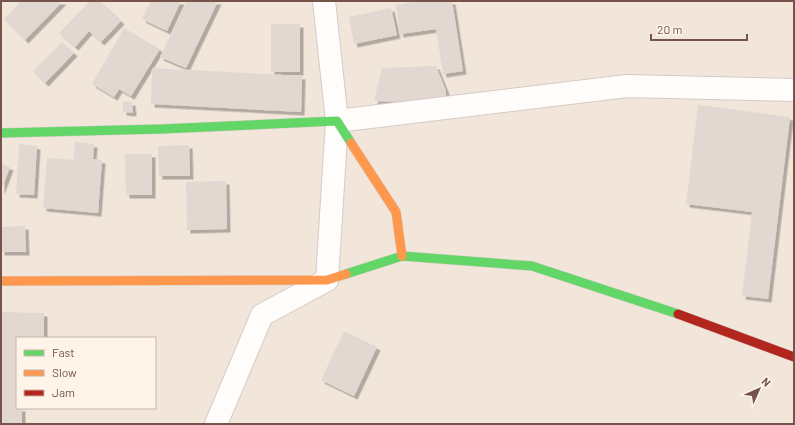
<svg xmlns="http://www.w3.org/2000/svg" width="795" height="425" font-family="Barlow,sans-serif">
  <style>
    .residential { fill: #f2e5da; fill-rule: evenodd }
    .building { fill: #e3d8d1; filter: url(#shadow) }
    .lines { fill: none; stroke-linecap: round; stroke-linejoin: round }
    .street-casing { stroke: #d5cbc6; stroke-width: 24 }
    .fast-casing { stroke: #d6cbc6; stroke-width: 10 }
    .slow-casing { stroke: #d6cbc6; stroke-width: 10 }
    .jam-casing { stroke: #d6cbc6; stroke-width: 10 }
    .street { stroke: #fefdfc; stroke-width: 22 }
    .fast { stroke: #63d668; stroke-width: 9 }
    .slow { stroke: #ff974d; stroke-width: 9 }
    .jam { stroke: #b3261e; stroke-width: 9 }
  </style>
  <defs>
    <filter id="shadow"><feDropShadow dx="3.5" dy="3.5" stdDeviation="0" flood-color="#0004"/></filter>
  </defs>
  <rect width="100%" height="100%" fill="#f6f0ea"/>
  <path class="residential" d="M 1,1 L 794,1 L 794,424 L 1,424 ZM 17,338 L 155,338 L 155,408 L 17,408 Z"/>
  <g class="building">
    <path d="M 21,1 L 63,1 L 25,40 L 4,19 Z"/>
    <path d="M 90,1 L 100,1 L 121,21 L 101,42 L 89,31 L 75,47 L 59,33 Z"/>
    <path d="M 151,1 L 181,1 L 167,31 L 142,19 Z"/>
    <path d="M 187,1 L 218,1 L 186,68 L 160,57 Z"/>
    <path d="M 419,1 L 452,1 L 463,71 L 443,74 L 436,29 L 400,34 L 396,5 Z"/>
    <path d="M 391,8 L 397,35 L 354,44 L 349,17 Z"/>
    <rect x="271" y="24" width="29" height="48"/>
    <path d="M 124,28 L 160,49 L 131,96 L 119,89 L 114,97 L 92,84 Z"/>
    <path d="M 62,42 L 74,53 L 45,83 L 33,71 Z"/>
    <path d="M 436,66 L 446,91 L 446,103 L 374,101 L 382,68 Z"/>
    <path d="M 152,68 L 302,76 L 301,112 L 151,104 Z"/>
    <path d="M 123,102 L 132,102 L 133,113 L 123,112 Z"/>
    <path d="M 698,105 L 790,117 L 768,299 L 742,296 L 752,212 L 686,204 Z"/>
    <path d="M 75,142 L 94,144 L 93,159 L 102,160 L 98,213 L 43,208 L 47,158 L 74,160 Z"/>
    <path d="M 19,144 L 37,146 L 34,195 L 16,194 Z"/>
    <path d="M 189,145 L 190,176 L 159,176 L 158,146 Z"/>
    <path d="M 125,154 L 152,154 L 152,195 L 126,195 Z"/>
    <path d="M 1,164 L 10,167 L 1,191 Z"/>
    <path d="M 226,181 L 227,229 L 187,230 L 186,182 Z"/>
    <path d="M 25,226 L 26,252 L 1,252 L 1,227 Z"/>
    <path d="M 1,312 L 44,313 L 44,338 L 17,338 L 17,408 L 22,408 L 22,424 L 1,424 Z"/>
    <path d="M 344,331 L 377,347 L 354,396 L 321,380 Z"/>
  </g>
  <g class="lines">
    <g class="street-casing">
      <g id="street">
        <path d="M 337,121 L 627,86 L 794,90"/>
        <path d="M 216,424 L 262,315 L 327,280 L 337,121 L 324,1"/>
      </g>
    </g>
    <g class="fast-casing">
      <g id="fast">
        <path d="M 1,133 L 162,129 L 337,121 L 351,143"/>
        <path d="M 346,274 L 402,256 L 532,266 L 678,314"/>
      </g>
    </g>
    <g class="slow-casing">
      <g id="slow">
        <path d="M 351,143 L 396,212 L 402,256"/>
        <path d="M 1,281 L 327,280 L 346,274"/>
      </g>
    </g>
    <g class="jam-casing">
      <path id="jam" d="M 678,314 L 794,357"/>
    </g>
    <use href="#street" class="street"/>
    <use href="#fast" class="fast"/>
    <use href="#slow" class="slow"/>
    <use href="#jam" class="jam"/>
  </g>
  <rect width="795" height="425" fill="none" stroke="#755449" stroke-width="4"/>
  <rect x="16" y="337" width="140" height="72" fill="#fff4ea" stroke="#c8b4aa"/>
  <rect x="24" y="350" width="20" height="6" fill="#63d668" stroke="#c8b4aa"/>
  <text x="52" y="357" font-size="12" fill="#755449">Fast</text>
  <rect x="24" y="370" width="20" height="6" fill="#ff974d" stroke="#c8b4aa"/>
  <text x="52" y="377" font-size="12" fill="#755449">Slow</text>
  <rect x="24" y="390" width="20" height="6" fill="#b3261e" stroke="#c8b4aa"/>
  <text x="52" y="397" font-size="12" fill="#755449">Jam</text>
  <g transform="translate(759 389) rotate(45)" stroke="#fff4ea" stroke-width="3" paint-order="stroke">
  <path d="M0-3L7 15L0 10L-7 15Z" fill="#755449"/>
  <text y="-6" font-size="11" font-weight="bold" text-anchor="middle" fill="#755449">N</text>
  </g>
  <path d="M651 34v6h96v-6" fill="none" stroke="#755449" stroke-width="2"/>
  <text x="657" y="34" font-size="12" fill="#755449" stroke="#fff4ea" stroke-width="3" paint-order="stroke">20 m</text>
</svg>
